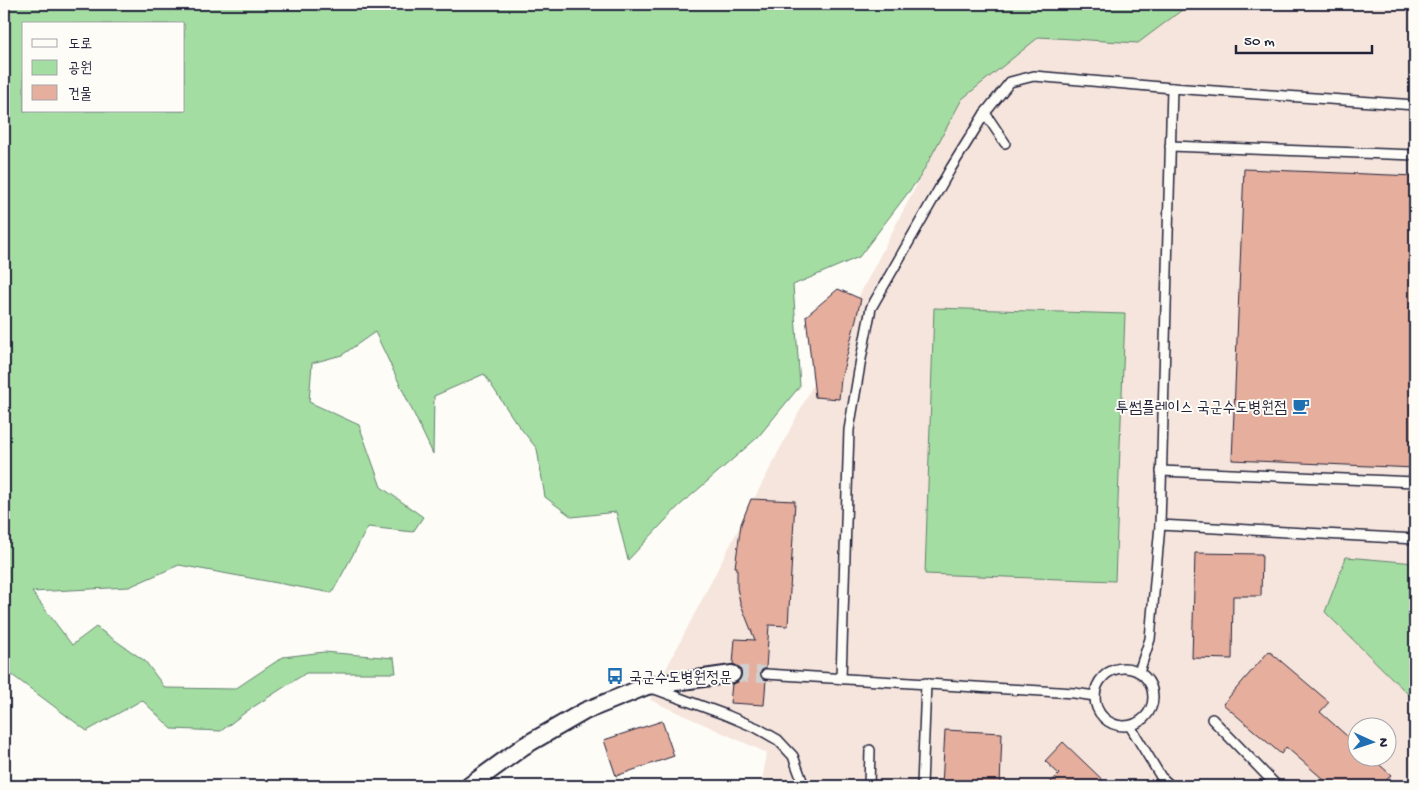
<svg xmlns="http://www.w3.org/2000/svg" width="1419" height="790" font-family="'Gochi Hand','Poor Story',sans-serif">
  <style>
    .built { fill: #f6e5dc; fill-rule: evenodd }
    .green { fill: #a4dda2; stroke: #63806e; fill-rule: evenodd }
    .building { fill: #e6ae9d; stroke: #22223b }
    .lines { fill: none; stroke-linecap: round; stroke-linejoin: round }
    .street-tunnel { stroke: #d1d0d1; stroke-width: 16; stroke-dasharray: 16 8; stroke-linecap: butt }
    .lane-casing { stroke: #22223b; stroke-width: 12 }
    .street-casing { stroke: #22223b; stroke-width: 20 }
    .lane { stroke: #fdfcf7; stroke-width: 9 }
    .street { stroke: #fdfcf7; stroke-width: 16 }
    .labels { text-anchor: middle; stroke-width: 4; stroke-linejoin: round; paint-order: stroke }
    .poi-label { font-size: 16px; fill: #22223b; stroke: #fdfcf7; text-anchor: end }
  </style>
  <rect width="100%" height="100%" fill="#fdfcf7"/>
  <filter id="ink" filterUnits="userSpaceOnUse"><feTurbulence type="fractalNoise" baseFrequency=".02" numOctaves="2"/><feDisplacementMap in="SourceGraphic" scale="10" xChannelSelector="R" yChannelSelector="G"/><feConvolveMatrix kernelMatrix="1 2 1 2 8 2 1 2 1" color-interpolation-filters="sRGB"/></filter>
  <g filter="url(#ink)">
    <path class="built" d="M 1023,4 L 1415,4 L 1415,786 L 761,786 L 767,753 L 650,700 L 932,155 L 950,110 ZM 1356,728 L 1386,728 L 1386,758 L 1356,758 Z"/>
    <g class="green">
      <path d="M 4,4 L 1190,4 L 1138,43 L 1039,37 L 962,99 L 920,177 L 859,257 L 793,285 L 800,386 L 758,437 L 678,507 L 628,560 L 616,512 L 572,517 L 545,497 L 537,449 L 515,421 L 484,374 L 434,396 L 433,454 L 375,332 L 342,355 L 312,363 L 309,402 L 359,425 L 381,487 L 423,517 L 413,532 L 368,527 L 332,593 L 179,565 L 129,587 L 32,592 L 72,645 L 96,627 L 145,661 L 165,688 L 235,689 L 283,657 L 324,652 L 394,658 L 396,673 L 306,673 L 247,711 L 221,731 L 172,729 L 142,700 L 87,731 L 8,672 L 4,672 ZM 24,24 L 184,24 L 184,111 L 24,111 Z"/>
      <path d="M 934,308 L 1125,314 L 1115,581 L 925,574 Z"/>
      <path d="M 1346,557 L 1415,563 L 1415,701 L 1325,612 Z"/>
    </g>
    <g class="building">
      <path d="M 1244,169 L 1415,176 L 1415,370 L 1413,395 L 1415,395 L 1415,468 L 1232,460 Z"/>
      <path d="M 838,289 L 861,299 L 841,379 L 839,399 L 815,397 L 806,316 Z"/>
      <path d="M 751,499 L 795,501 L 788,626 L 769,625 L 766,668 L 763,669 L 760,673 L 761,677 L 766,680 L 764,705 L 730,703 L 732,684 L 738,682 L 741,678 L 742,673 L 740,668 L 733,664 L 735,639 L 755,640 L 740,602 L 737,588 L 737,567 L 735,567 L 741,524 Z"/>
      <path d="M 1195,553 L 1262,554 L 1261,596 L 1233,596 L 1232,659 L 1192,658 Z"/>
      <path d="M 1269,651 L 1329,702 L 1320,712 L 1356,744 L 1356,758 L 1372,758 L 1391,775 L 1381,786 L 1331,786 L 1286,747 L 1281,754 L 1223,704 Z"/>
      <path d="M 662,721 L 674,756 L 616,776 L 604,740 Z"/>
      <path d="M 945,730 L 1002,733 L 1000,786 L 942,786 Z"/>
      <path d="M 1063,742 L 1109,786 L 1047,786 L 1059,774 L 1045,761 Z"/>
    </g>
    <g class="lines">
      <path class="street-tunnel" d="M 732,674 L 766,674"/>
      <g class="lane-casing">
        <g id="lane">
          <path d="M 985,113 L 1005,143"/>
          <path d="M 1170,146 L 1415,155"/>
          <path d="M 1161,471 L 1415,482"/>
          <path d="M 1160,525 L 1415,539"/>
          <circle cx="1124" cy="697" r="29"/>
          <path d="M 1139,672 L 1150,639 L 1160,525 L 1172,88 L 1415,105"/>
          <path d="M 766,674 L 1074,693 L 1095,696"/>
          <path d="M 841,678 L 849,430 L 861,359 L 871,308 L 951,168 L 985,113 L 1010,82 L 1034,76 L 1172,88"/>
          <path d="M 652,688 L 726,715 L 757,728 L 778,740 L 793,756 L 804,786"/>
          <path d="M 1212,719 L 1277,786"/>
          <path d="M 1130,726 L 1161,777 L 1171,786"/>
          <path d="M 869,786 L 870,750"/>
          <path d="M 922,786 L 926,683"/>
        </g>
      </g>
      <g class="street-casing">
        <path id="street" d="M 469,786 L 524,746 L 585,711 L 647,686 L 732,674"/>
      </g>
      <use href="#lane" class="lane"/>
      <use href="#street" class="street"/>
    </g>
  </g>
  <defs>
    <g id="cafe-bare" transform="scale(1.35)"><path d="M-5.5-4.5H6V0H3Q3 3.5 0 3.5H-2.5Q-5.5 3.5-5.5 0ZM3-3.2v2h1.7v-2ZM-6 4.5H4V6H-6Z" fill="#1f6fb2" stroke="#fdfcf7" stroke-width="2.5" paint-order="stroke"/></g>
    <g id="bus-bare" transform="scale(1.35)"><path d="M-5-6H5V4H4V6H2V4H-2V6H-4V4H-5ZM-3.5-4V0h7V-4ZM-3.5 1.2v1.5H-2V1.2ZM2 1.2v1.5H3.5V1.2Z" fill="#1f6fb2" stroke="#fdfcf7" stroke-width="2.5" paint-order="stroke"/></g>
  </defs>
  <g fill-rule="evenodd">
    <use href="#cafe-bare" x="1301" y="406"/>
    <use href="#bus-bare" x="615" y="676"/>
  </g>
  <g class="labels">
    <g class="poi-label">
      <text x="1287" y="412">투썸플레이스 국군수도병원점</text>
      <text x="629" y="682" text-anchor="start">국군수도병원정문</text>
    </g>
  </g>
  <rect width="1419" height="790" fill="none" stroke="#fdfcf7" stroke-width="20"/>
  <rect x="10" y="10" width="1399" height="770" fill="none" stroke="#22223b" stroke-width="2" filter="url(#ink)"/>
  <rect x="22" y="22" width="162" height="90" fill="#fdfcf7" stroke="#a5a5ac"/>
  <rect x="32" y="39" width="25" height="8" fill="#fdfcf7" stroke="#a5a5ac"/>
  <text x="68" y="48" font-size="15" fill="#22223b">도로</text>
  <rect x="32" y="60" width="25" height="15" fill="#a4dda2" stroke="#a5a5ac"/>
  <text x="68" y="72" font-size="15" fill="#22223b">공원</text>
  <rect x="32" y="85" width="25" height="15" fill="#e6ae9d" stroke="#a5a5ac"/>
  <text x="68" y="98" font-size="15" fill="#22223b">건물</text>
  <g transform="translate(1372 742) rotate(93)"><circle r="24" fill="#fdfcf7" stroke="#a5a5ac"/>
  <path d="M0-4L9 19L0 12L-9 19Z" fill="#1f6fb2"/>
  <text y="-8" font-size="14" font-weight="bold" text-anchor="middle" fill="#22223b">N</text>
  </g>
  <path d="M1236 45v8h136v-8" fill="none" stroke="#22223b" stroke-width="2.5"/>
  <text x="1244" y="45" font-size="15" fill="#22223b" stroke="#fdfcf7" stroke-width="4" paint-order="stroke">50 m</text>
</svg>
